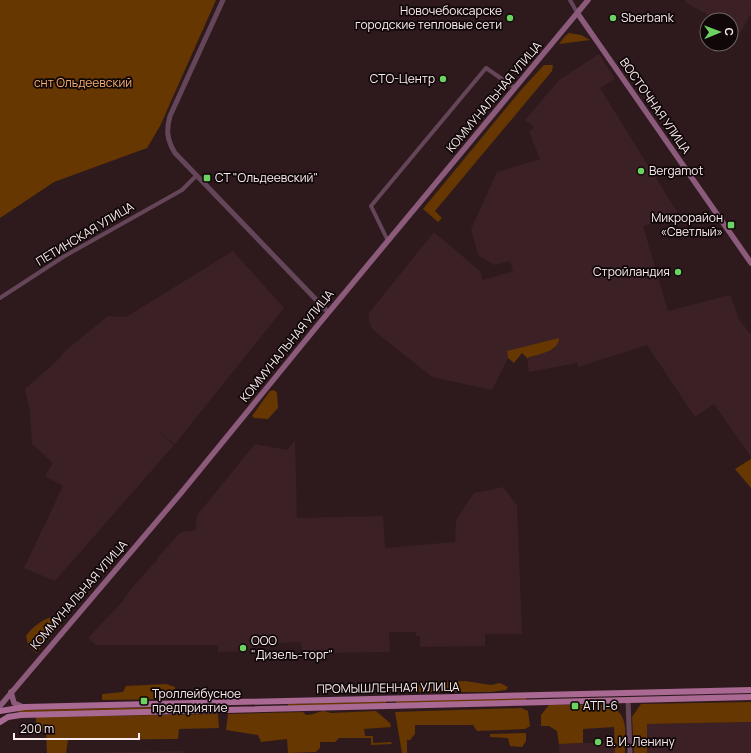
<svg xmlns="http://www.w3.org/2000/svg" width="751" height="753" font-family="Manrope,sans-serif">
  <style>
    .built { fill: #3b2025 }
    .green { fill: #663700 }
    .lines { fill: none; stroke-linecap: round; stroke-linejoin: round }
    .minor { stroke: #654659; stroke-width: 4 }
    .tertiary { stroke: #654659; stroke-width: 5 }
    .secondary { stroke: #8c5a7a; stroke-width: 5.5 }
    .primary { stroke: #a96993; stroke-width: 6 }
    .poi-dot { fill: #6cd362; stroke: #100709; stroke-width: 1.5 }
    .labels { text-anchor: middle; stroke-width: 3.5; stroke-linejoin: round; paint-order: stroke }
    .poi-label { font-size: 12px; fill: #fcedef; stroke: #100709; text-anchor: start }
    .park-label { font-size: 12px; fill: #f9b070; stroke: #100709 }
    .street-label { font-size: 12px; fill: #fcedef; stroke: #100709 }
  </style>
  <rect width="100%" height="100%" fill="#2e1a1d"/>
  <g class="built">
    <path d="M 686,0 L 751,0 L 751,14 L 740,33 L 731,28 L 731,20 L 717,20 L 685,2 Z"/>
    <path d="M 599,54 L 615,79 L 600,88 L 679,215 L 643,226 L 668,311 L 730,295 L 739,319 L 751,335 L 751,457 L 714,404 L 695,417 L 647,345 L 578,367 L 577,363 L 529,372 L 527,358 L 554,349 L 559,338 L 508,351 L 508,358 L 492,390 L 432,377 L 373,330 L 369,322 L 369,313 L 434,232 L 480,271 L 483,280 L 513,271 L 510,261 L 494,265 L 478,255 L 471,229 L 497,172 L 540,159 L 529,132 L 534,127 L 525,120 L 559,80 Z"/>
    <path d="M 233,251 L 284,308 L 175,444 L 159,432 L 174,445 L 55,581 L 24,568 L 63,486 L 45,476 L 53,463 L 32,444 L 30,411 L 25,389 L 57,361 L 65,351 L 108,316 L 126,317 Z"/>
    <path d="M 295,440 L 297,518 L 383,516 L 385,548 L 455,542 L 456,520 L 474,493 L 503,487 L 517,505 L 522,634 L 485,634 L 485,646 L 420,647 L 420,636 L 416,636 L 416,632 L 389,632 L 390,652 L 302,653 L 301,642 L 253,644 L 253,651 L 218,652 L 218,645 L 96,645 L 88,638 L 122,602 L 127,594 L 152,565 L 156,562 L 158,557 L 181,532 L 196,530 L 196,522 L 198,514 L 255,444 L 287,450 Z"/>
    <path d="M 751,722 L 751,753 L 647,753 L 647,724 Z"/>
    <path d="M 614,742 L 615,753 L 559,753 L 559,744 Z"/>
    <path d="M 183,751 L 183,753 L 72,753 Z"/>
  </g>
  <g class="green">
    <path d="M 0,0 L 216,0 L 160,126 L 147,148 L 54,182 L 0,218 Z"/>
    <path d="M 569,33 L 581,35 L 590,40 L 559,44 L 565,36 Z"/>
    <path d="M 544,65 L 553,65 L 552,71 L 435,211 L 442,218 L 438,222 L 423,209 L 521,90 Z"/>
    <path d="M 559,338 C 559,352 538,354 527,358 L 522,353 L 514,363 L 508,358 L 507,351 Z"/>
    <path d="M 274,390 L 277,393 L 278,408 L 268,419 L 254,418 L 252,416 L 270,391 Z"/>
    <path d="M 751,459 L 751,488 L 735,469 Z"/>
    <path d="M 52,617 L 62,623 L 36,653 L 28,645 L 26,636 C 32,627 43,619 52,617 Z"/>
    <path d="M 416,681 L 426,683 L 465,681 L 491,685 L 500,683 L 508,687 L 506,690 L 491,692 L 417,692 L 412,690 L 412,682 Z"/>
    <path d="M 166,684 L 175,687 L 175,699 L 102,700 L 102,694 L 123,692 L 126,686 Z"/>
    <path d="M 526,698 L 526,700 L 396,704 L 396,701 Z"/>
    <path d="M 386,701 L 386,704 L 288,706 L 288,704 Z"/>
    <path d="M 751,702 L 751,722 L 647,724 L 647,753 L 634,753 L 632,717 L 641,704 Z"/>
    <path d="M 549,705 L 608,705 C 630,714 625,733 625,753 L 615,753 L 614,727 L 583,729 L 583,743 L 559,744 L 557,731 L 549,726 L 541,726 L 541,715 Z"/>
    <path d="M 166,707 L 166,709 L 21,713 L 16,710 Z"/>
    <path d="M 521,708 L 528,711 L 530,726 L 525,729 L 477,731 L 473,725 L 415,725 L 415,734 L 410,740 L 407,740 L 407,753 L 402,753 L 395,712 Z"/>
    <path d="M 324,711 L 331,713 L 376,711 L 390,723 L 391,727 L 364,729 L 365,736 L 373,736 L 373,743 L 391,742 L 392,744 L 371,745 L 371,738 L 339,738 L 335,742 L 320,742 L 320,748 L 316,752 L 288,753 L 287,739 L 261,742 L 258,735 L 226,730 L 228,714 L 303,712 L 306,715 C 313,715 317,712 324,711 Z"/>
    <path d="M 218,714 L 219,728 L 179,729 L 178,739 L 68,740 L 66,753 L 47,753 L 46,733 L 36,729 L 36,717 Z"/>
    <path d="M 526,733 L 526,741 L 522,747 L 510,746 L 508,738 L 490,737 L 490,734 Z"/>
  </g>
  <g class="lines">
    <g class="minor">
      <path d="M 570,0 L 578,14"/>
      <path d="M 388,241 L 371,206 L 486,68 L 515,88"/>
      <path d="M 0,298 L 63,257 L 182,190 L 197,175"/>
    </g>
    <g class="tertiary">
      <path d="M 223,0 L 170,116 C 166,130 167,140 175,153 L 328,312"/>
      <path d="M 628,700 L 630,753"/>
    </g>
    <g class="secondary">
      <path d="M 578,14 L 751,263"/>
      <path d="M 11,692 L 14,703 L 23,707"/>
      <path d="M 0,706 L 181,493 L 318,325 L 588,0"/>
    </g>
    <g class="primary">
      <path d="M 0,711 L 25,707 L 751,690"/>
      <path d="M 0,722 L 8,717 L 21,715 L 751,697"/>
    </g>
  </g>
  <g class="poi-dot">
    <circle cx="510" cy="18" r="4"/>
    <circle cx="613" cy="18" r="4"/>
    <circle cx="443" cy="79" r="4"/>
    <circle cx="641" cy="171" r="4"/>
    <rect x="203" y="174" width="8" height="8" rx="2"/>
    <rect x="727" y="221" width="8" height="8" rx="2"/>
    <circle cx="678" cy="272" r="4"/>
    <circle cx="243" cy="648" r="4"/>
    <rect x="140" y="697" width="8" height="8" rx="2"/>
    <rect x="571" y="702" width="8" height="8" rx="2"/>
    <circle cx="598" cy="742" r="4"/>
  </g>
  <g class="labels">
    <g class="poi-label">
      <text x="502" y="15" text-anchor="end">Новочебоксарске<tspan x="502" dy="14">городские тепловые сети</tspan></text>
      <text x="621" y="22">Sberbank</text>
      <text x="435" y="83" text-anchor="end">СТО-Центр</text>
      <text x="649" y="175">Bergamot</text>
      <text x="215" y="182">СТ "Ольдеевский"</text>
      <text x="723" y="222" text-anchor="end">Микрорайон<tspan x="723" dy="14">«Светлый»</tspan></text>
      <text x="670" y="276" text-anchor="end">Стройландия</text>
      <text x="251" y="645">ООО<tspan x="251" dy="14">"Дизель-торг"</tspan></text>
      <text x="152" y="698">Троллейбусное<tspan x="152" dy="14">предприятие</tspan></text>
      <text x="583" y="710">АТП-6</text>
      <text x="606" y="746">В. И. Ленину</text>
    </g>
    <g class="park-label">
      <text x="83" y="87">снт Ольдеевский</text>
    </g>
    <g class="street-label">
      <text transform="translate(494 97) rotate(-50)" y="4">КОММУНАЛЬНАЯ УЛИЦА</text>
      <text transform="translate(655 106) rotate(55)" y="4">ВОСТОЧНАЯ УЛИЦА</text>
      <text transform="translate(85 234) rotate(-31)" y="4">ПЕТИНСКАЯ УЛИЦА</text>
      <text transform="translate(287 346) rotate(-51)" y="4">КОММУНАЛЬНАЯ УЛИЦА</text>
      <text transform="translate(79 595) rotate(-49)" y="4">КОММУНАЛЬНАЯ УЛИЦА</text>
      <text transform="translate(388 688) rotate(-1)" y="4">ПРОМЫШЛЕННАЯ УЛИЦА</text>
    </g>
  </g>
  <g transform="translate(719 32) rotate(89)"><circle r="19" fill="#100709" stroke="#6e6365"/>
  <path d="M0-3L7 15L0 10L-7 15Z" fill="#6cd362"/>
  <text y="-6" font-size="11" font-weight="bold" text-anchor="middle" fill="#fcedef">С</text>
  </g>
  <path d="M14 733v6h125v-6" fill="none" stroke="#fcedef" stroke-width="2"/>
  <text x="20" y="733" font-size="12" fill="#fcedef" stroke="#100709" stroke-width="3" paint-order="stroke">200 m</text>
</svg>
